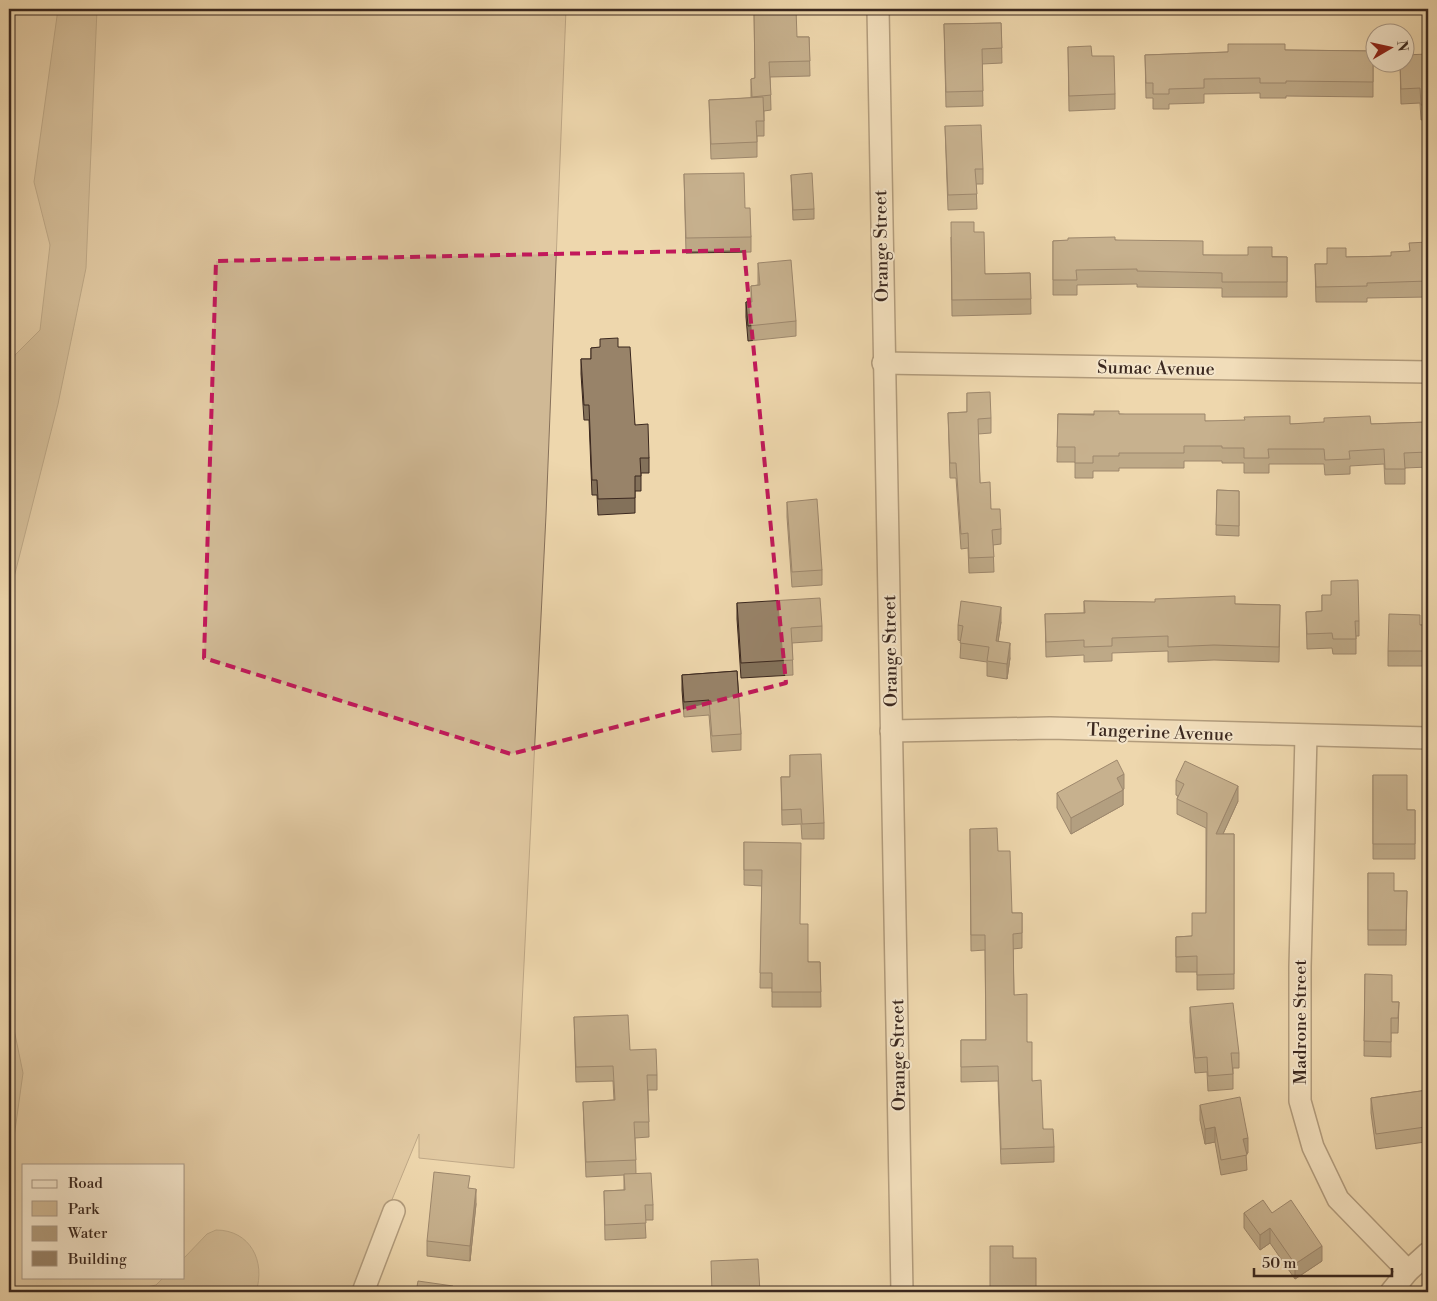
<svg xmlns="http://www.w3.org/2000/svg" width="1437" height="1301" font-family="'Libre Bodoni',serif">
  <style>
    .green { fill: #d0b995; stroke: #86705a; fill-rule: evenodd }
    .water { fill: #b19c7d; stroke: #826e57 }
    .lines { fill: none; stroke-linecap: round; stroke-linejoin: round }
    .minor-casing { stroke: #685442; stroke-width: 24 }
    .minor { stroke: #f4e5ca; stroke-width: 21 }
    .wall { fill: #83715a; stroke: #3b281f }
    .shaded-wall { fill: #6a5c4a; stroke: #3b281f }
    .building { fill: #988369; stroke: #3b281f }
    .marked { fill: none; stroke: #c2185b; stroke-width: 4; stroke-dasharray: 10 6; stroke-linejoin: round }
    .labels { text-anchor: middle; stroke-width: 4; stroke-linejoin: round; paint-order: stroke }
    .street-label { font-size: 18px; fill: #3b281f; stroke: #f4e5ca }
  </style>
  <rect width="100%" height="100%" fill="#eed7ad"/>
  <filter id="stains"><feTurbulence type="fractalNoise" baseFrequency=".004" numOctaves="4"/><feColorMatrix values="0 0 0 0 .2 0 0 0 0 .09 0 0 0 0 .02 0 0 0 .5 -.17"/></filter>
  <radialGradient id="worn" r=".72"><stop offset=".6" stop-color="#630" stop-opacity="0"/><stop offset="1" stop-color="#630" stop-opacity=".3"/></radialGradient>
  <path class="green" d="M 9,9 L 566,9 L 546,515 L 514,1168 L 419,1158 L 419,1134 L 354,1292 L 9,1292 ZM 24,1165 L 184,1165 L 184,1277 L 24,1277 Z"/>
  <g class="water">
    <path d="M 58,9 L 97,9 L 86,268 L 58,404 L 9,597 L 9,379 L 15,355 L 40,330 L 50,245 L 34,182 Z"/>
    <path d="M 9,1005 L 23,1073 L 9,1173 Z"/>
    <path d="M 216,1230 C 250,1230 266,1261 256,1292 L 125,1292 L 156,1285 L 164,1277 L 184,1277 L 184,1258 L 207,1234 Z"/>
  </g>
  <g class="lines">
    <g class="minor-casing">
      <g id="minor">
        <path d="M 878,9 L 902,1292"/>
        <path d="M 883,363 L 1428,372"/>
        <path d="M 891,731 L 1050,728 L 1428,738"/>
        <path d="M 1306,736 L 1300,967 L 1300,1101 L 1313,1147 L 1338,1199 L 1408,1271"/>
        <path d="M 363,1292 L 394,1211"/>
        <path d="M 1391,1292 L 1408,1271 L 1428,1253"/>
      </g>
    </g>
    <use href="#minor" class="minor"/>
  </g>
  <g class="wall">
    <path d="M 754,9 L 797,37 L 809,37 L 810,76 L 770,77 L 771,110 L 764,111 L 764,136 L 757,136 L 757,157 L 711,159 L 709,100 L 751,98 L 751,79 L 755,78 Z"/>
    <path d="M 1001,23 L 1002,63 L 982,64 L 983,106 L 946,107 L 944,24 Z"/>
    <path d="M 1068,47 L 1092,56 L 1115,94 L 1115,109 L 1069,111 Z"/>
    <path d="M 1285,50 L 1373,51 L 1373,97 L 1286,96 L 1286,98 L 1260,98 L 1260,93 L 1204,94 L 1204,103 L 1169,104 L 1169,109 L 1153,109 L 1153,98 L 1146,98 L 1145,55 Z"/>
    <path d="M 1428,54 L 1428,119 L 1421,120 L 1420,103 L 1401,104 L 1400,62 Z"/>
    <path d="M 945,126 L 983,169 L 983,184 L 976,184 L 977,209 L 948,210 Z"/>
    <path d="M 684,174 L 745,208 L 751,237 L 751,252 L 686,253 Z"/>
    <path d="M 791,175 L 814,209 L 814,219 L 793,220 Z"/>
    <path d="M 974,232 L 985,274 L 1030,273 L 1031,314 L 952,316 L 951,237 Z"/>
    <path d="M 1115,240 L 1203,255 L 1287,257 L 1287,297 L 1222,297 L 1222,288 L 1137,287 L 1137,284 L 1077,285 L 1077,295 L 1053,295 L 1053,241 Z"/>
    <path d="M 1428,242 L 1428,297 L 1367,298 L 1367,302 L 1316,302 L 1315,264 L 1327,264 L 1346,257 L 1391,256 L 1409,251 Z"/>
    <path d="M 758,263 L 796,321 L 796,336 L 748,341 L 746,317 L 746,302 L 751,302 L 751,286 L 758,285 Z"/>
    <path d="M 618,347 L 635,425 L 649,458 L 649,473 L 641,473 L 641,491 L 635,491 L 635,513 L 598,515 L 597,495 L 592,495 L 589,420 L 584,420 L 581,374 L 581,359 L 591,359 L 591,348 Z"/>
    <path d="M 967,393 L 991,418 L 991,433 L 978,434 L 980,483 L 991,509 L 1001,529 L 1001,544 L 993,545 L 994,572 L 969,573 L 968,548 L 961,549 L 956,478 L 950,478 L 948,413 L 967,412 Z"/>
    <path d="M 1058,414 L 1119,414 L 1205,421 L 1290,424 L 1371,424 L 1428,422 L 1428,467 L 1405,468 L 1405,484 L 1385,484 L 1384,464 L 1350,466 L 1350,474 L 1325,475 L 1324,464 L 1269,464 L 1269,473 L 1244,473 L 1244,463 L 1222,463 L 1222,461 L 1184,461 L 1184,468 L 1119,468 L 1119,471 L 1093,471 L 1093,478 L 1075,478 L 1075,462 L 1057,462 Z"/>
    <path d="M 1217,490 L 1239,491 L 1239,536 L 1216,535 Z"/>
    <path d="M 787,502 L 822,570 L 822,585 L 792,587 L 787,517 Z"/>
    <path d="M 1322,595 L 1359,621 L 1359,636 L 1356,636 L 1356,654 L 1333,654 L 1332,648 L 1307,649 L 1306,612 L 1322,611 Z"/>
    <path d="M 1084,601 L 1280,605 L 1279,662 L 1214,660 L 1168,662 L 1168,651 L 1112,653 L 1112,661 L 1084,662 L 1084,655 L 1046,657 L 1045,614 L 1084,613 Z"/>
    <path d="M 737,603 L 822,626 L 822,641 L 792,643 L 793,675 L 741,678 L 737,619 Z"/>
    <path d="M 1001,622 L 998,641 L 1010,658 L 1007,679 L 987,676 L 987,662 L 960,658 L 961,641 L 958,640 L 958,625 Z"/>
    <path d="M 1420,625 L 1428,625 L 1428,666 L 1388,666 L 1388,651 Z"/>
    <path d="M 737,671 L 741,734 L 741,750 L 712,752 L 709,715 L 684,717 L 682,690 L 682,675 Z"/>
    <path d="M 790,755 L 824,823 L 824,839 L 802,839 L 801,824 L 782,825 L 781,777 L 790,777 Z"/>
    <path d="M 1373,775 L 1407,810 L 1415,810 L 1415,859 L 1373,859 Z"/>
    <path d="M 1176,780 L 1238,801 L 1223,834 L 1234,834 L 1234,989 L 1197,990 L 1197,972 L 1176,972 L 1176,937 L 1192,936 L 1206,913 L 1206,828 L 1177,814 L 1177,799 L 1178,796 L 1176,795 Z"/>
    <path d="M 1124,789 L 1123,790 L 1123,805 L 1071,834 L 1057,808 L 1057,793 Z"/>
    <path d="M 970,829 L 998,851 L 1012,913 L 1022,913 L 1022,948 L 1013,949 L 1014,995 L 1027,1042 L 1032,1081 L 1043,1129 L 1054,1147 L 1054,1162 L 1001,1164 L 998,1081 L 961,1082 L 961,1040 L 986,1040 L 985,950 L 971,951 Z"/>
    <path d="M 744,842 L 800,924 L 808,962 L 820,962 L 821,1007 L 772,1007 L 772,988 L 760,988 L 762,886 L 744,885 Z"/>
    <path d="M 1368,873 L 1394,891 L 1407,891 L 1406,945 L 1368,945 Z"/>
    <path d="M 1365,974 L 1392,1002 L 1399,1002 L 1398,1033 L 1391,1033 L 1391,1057 L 1364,1056 Z"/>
    <path d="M 1190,1007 L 1239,1053 L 1239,1068 L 1233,1068 L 1233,1089 L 1208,1091 L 1207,1072 L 1195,1073 L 1190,1022 Z"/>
    <path d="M 574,1017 L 630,1050 L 657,1075 L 657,1090 L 648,1090 L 649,1137 L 635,1138 L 636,1174 L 653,1205 L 653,1220 L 645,1220 L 646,1238 L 605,1240 L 604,1191 L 624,1190 L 624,1175 L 586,1177 L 583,1102 L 614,1100 L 613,1081 L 576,1082 Z"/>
    <path d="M 1428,1090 L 1428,1134 L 1425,1135 L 1425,1142 L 1376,1149 L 1371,1113 L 1371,1098 Z"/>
    <path d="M 1200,1105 L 1248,1153 L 1246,1154 L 1247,1170 L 1221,1175 L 1215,1142 L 1205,1144 L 1200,1120 Z"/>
    <path d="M 470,1188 L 476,1204 L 470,1261 L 427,1256 L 427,1241 Z"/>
    <path d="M 1244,1213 L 1272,1213 L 1322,1261 L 1295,1279 L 1270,1243 L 1260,1250 L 1244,1228 Z"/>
  </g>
  <g class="shaded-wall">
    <path d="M 1001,607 L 1001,622 L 996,656 L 996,641 Z"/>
    <path d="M 1010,643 L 1010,658 L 1007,679 L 1007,664 Z"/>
    <path d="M 1124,774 L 1124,789 L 1117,793 L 1117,778 Z"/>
    <path d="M 1238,786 L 1238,801 L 1216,849 L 1216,834 Z"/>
    <path d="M 1123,790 L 1123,805 L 1071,834 L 1071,818 Z"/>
    <path d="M 1215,1127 L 1215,1142 L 1205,1144 L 1205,1129 Z"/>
    <path d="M 1248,1138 L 1248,1153 L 1243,1154 L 1243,1139 Z"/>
    <path d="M 476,1189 L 476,1204 L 470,1261 L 470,1246 Z"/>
    <path d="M 1270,1228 L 1270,1243 L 1260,1250 L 1260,1235 Z"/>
    <path d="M 1322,1246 L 1322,1261 L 1295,1279 L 1295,1264 Z"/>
  </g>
  <g class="building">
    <path d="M 754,9 L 796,9 L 797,37 L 809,37 L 810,61 L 769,62 L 771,95 L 752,97 L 751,79 L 755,78 Z"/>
    <path d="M 1001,23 L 1002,48 L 982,49 L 983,91 L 946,92 L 944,24 Z"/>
    <path d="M 1228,44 L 1285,44 L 1285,50 L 1373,51 L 1373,82 L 1286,81 L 1286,83 L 1260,83 L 1260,78 L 1204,79 L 1204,88 L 1169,89 L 1169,94 L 1153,94 L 1153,83 L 1146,83 L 1145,55 L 1228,52 Z"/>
    <path d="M 1091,46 L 1092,56 L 1114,56 L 1115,94 L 1069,96 L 1068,47 Z"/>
    <path d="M 1428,54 L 1428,104 L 1421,105 L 1420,88 L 1401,89 L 1400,62 L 1404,62 L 1404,55 Z"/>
    <path d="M 763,97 L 764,121 L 756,121 L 757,142 L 711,144 L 709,100 Z"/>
    <path d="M 981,125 L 983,169 L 975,169 L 977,194 L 948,195 L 945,126 Z"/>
    <path d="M 744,173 L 745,208 L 750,208 L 751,237 L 686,238 L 684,174 Z"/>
    <path d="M 812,173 L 814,209 L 793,210 L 791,175 Z"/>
    <path d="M 951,222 L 974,222 L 974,232 L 984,232 L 985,274 L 1030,273 L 1031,299 L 952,300 Z"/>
    <path d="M 1115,237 L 1115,240 L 1203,241 L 1203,255 L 1248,255 L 1248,247 L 1272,247 L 1272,257 L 1287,257 L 1287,282 L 1222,282 L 1222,273 L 1137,271 L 1137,269 L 1076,270 L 1077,280 L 1053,280 L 1053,241 L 1068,240 L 1068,238 Z"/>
    <path d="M 1428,242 L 1428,281 L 1367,283 L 1367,286 L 1316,287 L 1315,264 L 1327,264 L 1327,248 L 1346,248 L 1346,257 L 1391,256 L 1391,252 L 1410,251 L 1409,243 Z"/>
    <path d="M 791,260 L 796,321 L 748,326 L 746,302 L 752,302 L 751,286 L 760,285 L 758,263 Z"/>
    <path d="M 618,338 L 618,347 L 630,347 L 635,425 L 648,424 L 649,458 L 640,458 L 641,476 L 635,476 L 635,498 L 598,499 L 597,480 L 592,480 L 589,405 L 584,405 L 581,359 L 591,359 L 591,348 L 600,347 L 600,339 Z"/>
    <path d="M 990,392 L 991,418 L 978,419 L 980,483 L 990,482 L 991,509 L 1000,509 L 1001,529 L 992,530 L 994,557 L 969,558 L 968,533 L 961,534 L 956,463 L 950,463 L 948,413 L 967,412 L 967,393 Z"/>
    <path d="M 1094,411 L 1119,411 L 1119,414 L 1205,414 L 1205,421 L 1245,420 L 1244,417 L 1290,416 L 1290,424 L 1324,422 L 1324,418 L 1370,416 L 1371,424 L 1428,422 L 1428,452 L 1404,453 L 1405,469 L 1385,469 L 1384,449 L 1349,451 L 1350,459 L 1325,460 L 1324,449 L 1268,449 L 1269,458 L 1244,458 L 1244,448 L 1222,448 L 1222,446 L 1184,446 L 1184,453 L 1119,453 L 1119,456 L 1093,456 L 1093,463 L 1075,463 L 1075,447 L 1057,447 L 1058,414 L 1094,415 Z"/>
    <path d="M 1217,490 L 1239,491 L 1239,526 L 1216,525 Z"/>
    <path d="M 817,499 L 822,570 L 792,572 L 787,502 Z"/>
    <path d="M 1358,580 L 1359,621 L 1355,621 L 1356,639 L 1333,639 L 1332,633 L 1307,634 L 1306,612 L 1322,611 L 1322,595 L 1331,595 L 1331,581 Z"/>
    <path d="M 1235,596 L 1235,604 L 1280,605 L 1279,647 L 1214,645 L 1168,647 L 1168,636 L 1112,638 L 1112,646 L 1084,647 L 1084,640 L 1046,642 L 1045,614 L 1085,613 L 1084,601 L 1155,602 L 1155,599 Z"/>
    <path d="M 820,598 L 822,626 L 791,628 L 793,660 L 741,663 L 737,603 Z"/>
    <path d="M 961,601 L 1001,607 L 996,641 L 1010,643 L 1007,664 L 987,661 L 989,647 L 960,643 L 963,626 L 958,625 Z"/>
    <path d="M 1389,614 L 1420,615 L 1420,625 L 1428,625 L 1428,651 L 1388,651 Z"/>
    <path d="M 737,671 L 741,734 L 712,736 L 709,700 L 684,702 L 682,675 Z"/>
    <path d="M 821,754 L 824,823 L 802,824 L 801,809 L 782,810 L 781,777 L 790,777 L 790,755 Z"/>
    <path d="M 1117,760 L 1124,774 L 1117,778 L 1123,790 L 1071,818 L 1057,793 Z"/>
    <path d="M 1185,761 L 1238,786 L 1216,834 L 1234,834 L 1234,974 L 1197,975 L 1197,956 L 1176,957 L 1176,937 L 1192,936 L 1192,913 L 1206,913 L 1207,813 L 1177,799 L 1184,784 L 1176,780 Z"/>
    <path d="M 1373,775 L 1407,775 L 1407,810 L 1415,810 L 1415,844 L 1373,844 Z"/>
    <path d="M 997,828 L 998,851 L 1010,851 L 1012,913 L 1022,913 L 1022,933 L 1013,934 L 1014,995 L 1027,994 L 1027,1042 L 1032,1042 L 1032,1081 L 1041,1080 L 1043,1129 L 1053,1129 L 1054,1147 L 1001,1149 L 998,1066 L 961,1067 L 961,1040 L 986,1040 L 985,935 L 971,935 L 970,829 Z"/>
    <path d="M 744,842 L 801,843 L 800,924 L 808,924 L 808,962 L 820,962 L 821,992 L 772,992 L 772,973 L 760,973 L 762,870 L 744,870 Z"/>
    <path d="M 1368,873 L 1394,873 L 1394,891 L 1407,891 L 1406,930 L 1368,930 Z"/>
    <path d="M 1365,974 L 1392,975 L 1392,1002 L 1399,1002 L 1398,1018 L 1391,1018 L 1391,1042 L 1364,1041 Z"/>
    <path d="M 1233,1003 L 1239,1053 L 1231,1053 L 1233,1074 L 1208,1076 L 1207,1057 L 1195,1058 L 1190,1007 Z"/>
    <path d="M 628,1015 L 630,1050 L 656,1049 L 657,1075 L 647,1075 L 649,1122 L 634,1122 L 636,1160 L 586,1162 L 583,1102 L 615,1100 L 613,1066 L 576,1067 L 574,1017 Z"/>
    <path d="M 1428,1090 L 1428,1119 L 1424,1120 L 1425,1127 L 1376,1134 L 1371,1098 Z"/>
    <path d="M 1240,1097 L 1248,1138 L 1243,1139 L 1247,1155 L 1221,1160 L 1215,1127 L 1205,1129 L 1200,1105 Z"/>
    <path d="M 434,1172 L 470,1176 L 468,1188 L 476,1189 L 470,1246 L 427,1241 Z"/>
    <path d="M 651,1173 L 653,1205 L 645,1205 L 646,1223 L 605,1225 L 604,1191 L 625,1190 L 624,1174 Z"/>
    <path d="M 1263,1200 L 1272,1213 L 1291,1200 L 1322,1246 L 1295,1264 L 1270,1228 L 1260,1235 L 1244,1213 Z"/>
    <path d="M 990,1246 L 1013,1246 L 1013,1258 L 1036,1258 L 1036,1292 L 990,1292 Z"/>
    <path d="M 758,1259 L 760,1292 L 712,1292 L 711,1261 Z"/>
    <path d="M 418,1281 L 453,1286 L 453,1292 L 416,1292 Z"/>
    <path d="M 1192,1288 L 1195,1292 L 1186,1292 Z"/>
  </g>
  <path d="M0 0H1437V1301H0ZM 744,250 L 786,683 L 511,754 L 204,658 L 216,261 Z" fill="#eed7ad" fill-opacity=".55" fill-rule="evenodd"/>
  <path class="marked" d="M 744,250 L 786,683 L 511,754 L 204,658 L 216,261 Z"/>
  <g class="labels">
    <g class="street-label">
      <text transform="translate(881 246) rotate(-91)" y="6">Orange Street</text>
      <text transform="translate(1156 368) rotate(1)" y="6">Sumac Avenue</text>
      <text transform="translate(890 651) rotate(-91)" y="6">Orange Street</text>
      <text transform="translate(1160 732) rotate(2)" y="6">Tangerine Avenue</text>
      <text transform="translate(1300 1022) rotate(-90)" y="6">Madrone Street</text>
      <text transform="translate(898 1055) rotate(-91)" y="6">Orange Street</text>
    </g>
  </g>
  <rect width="1437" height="1301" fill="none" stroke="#eed7ad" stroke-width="30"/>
  <rect x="10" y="10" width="1417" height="1281" fill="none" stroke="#3b281f" stroke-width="2.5"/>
  <rect x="15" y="15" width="1407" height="1271" fill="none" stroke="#3b281f"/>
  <rect x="22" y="1164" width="162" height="115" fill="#f4e5ca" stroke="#aa9986"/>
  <rect x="32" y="1180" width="25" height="8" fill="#f4e5ca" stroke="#aa9986"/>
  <text x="68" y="1188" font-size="15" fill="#3b281f">Road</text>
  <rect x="32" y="1201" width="25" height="15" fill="#d0b995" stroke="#aa9986"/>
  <text x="68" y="1214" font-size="15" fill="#3b281f">Park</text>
  <rect x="32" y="1226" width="25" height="15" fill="#b19c7d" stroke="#aa9986"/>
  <text x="68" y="1238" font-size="15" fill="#3b281f">Water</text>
  <rect x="32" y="1251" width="25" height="15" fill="#988369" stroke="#aa9986"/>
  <text x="68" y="1264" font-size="15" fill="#3b281f">Building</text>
  <g transform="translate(1390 48) rotate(81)"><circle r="24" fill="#f4e5ca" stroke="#aa9986"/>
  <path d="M0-4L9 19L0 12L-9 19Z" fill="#8f2418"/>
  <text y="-8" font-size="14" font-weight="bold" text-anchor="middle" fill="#3b281f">N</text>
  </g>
  <path d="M1254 1268v8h138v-8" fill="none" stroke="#3b281f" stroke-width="2.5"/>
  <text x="1262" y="1268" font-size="15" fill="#3b281f" stroke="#f4e5ca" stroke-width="4" paint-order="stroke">50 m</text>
  <rect width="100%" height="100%" filter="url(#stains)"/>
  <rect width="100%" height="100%" fill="url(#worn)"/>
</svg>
